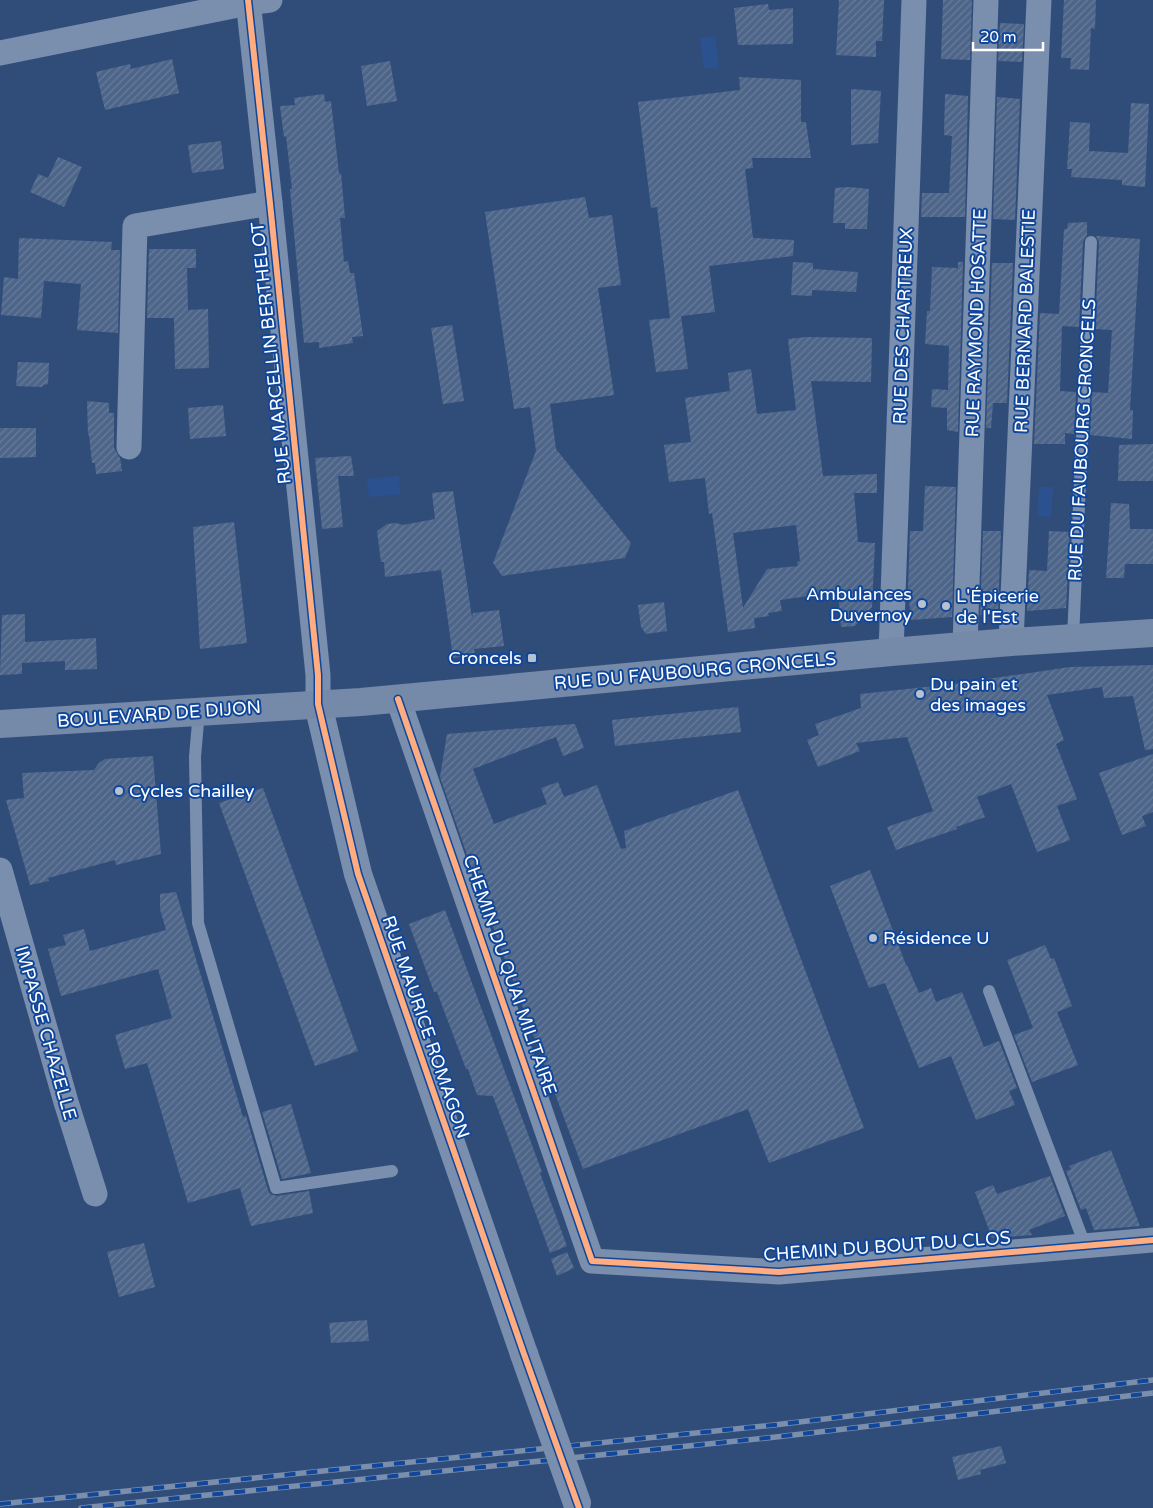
<svg xmlns="http://www.w3.org/2000/svg" width="1153" height="1508" font-family="'Varela Round',sans-serif">
  <style>
    .water { fill: #2b528f }
    .building { fill: url(#building-hatch); fill-rule: evenodd }
    .lines { fill: none; stroke-linecap: round; stroke-linejoin: round }
    .service { stroke: #7a8ead; stroke-width: 12 }
    .minor { stroke: #7a8ead; stroke-width: 25 }
    .tertiary { stroke: #7a8ead; stroke-width: 28 }
    .secondary { stroke: #7589a9; stroke-width: 28 }
    .rail-casing { stroke: #7b8eab; stroke-width: 5.5 }
    .rail { stroke: #11479a; stroke-width: 4; stroke-dasharray: 11; stroke-linecap: butt }
    .tertiary-bridge { stroke: #7a8ead; stroke-width: 28 }
    .cycleway-casing { stroke: #11479a; stroke-width: 9 }
    .cycleway { stroke: #ffac80; stroke-width: 6 }
    .poi-dot { fill: #b7c1d0; stroke: #11479a; stroke-width: 2 }
    .labels { text-anchor: middle; stroke-width: 4; stroke-linejoin: round; paint-order: stroke }
    .street-label { font-size: 18px; fill: #fff; stroke: #11479a }
    .poi-label { font-size: 18px; fill: #fff; stroke: #11479a; text-anchor: start }
  </style>
  <defs>
    <pattern id="building-hatch" width="6" height="6" patternUnits="userSpaceOnUse" patternTransform="scale(1.25)"><rect width="6" height="6" fill="#4d6589"/><path d="M-1 1l2-2M0 6l6-6M5 7l2-2" fill="none" stroke="#687c9b"/></pattern>
  </defs>
  <rect width="100%" height="100%" fill="#304d7a"/>
  <g class="water">
    <path d="M 715,36 L 719,67 L 704,69 L 700,38 Z"/>
    <path d="M 399,476 L 400,494 L 369,497 L 367,479 Z"/>
    <path d="M 1039,487 L 1053,487 L 1051,517 L 1037,516 Z"/>
  </g>
  <g class="building">
    <path d="M 839,0 L 884,0 L 882,41 L 876,41 L 876,57 L 836,55 Z"/>
    <path d="M 943,0 L 972,0 L 970,60 L 941,59 Z"/>
    <path d="M 1064,0 L 1096,0 L 1095,29 L 1091,28 L 1089,70 L 1070,69 L 1071,58 L 1061,58 Z"/>
    <path d="M 768,4 L 769,10 L 793,8 L 793,44 L 738,45 L 734,8 Z"/>
    <path d="M 1000,23 L 1024,24 L 1022,62 L 998,61 Z"/>
    <path d="M 172,59 L 179,93 L 105,110 L 96,72 L 130,64 L 131,69 Z"/>
    <path d="M 390,61 L 397,101 L 367,106 L 361,66 Z"/>
    <path d="M 739,77 L 801,80 L 801,122 L 806,122 L 811,158 L 752,158 L 753,168 L 745,169 L 753,238 L 794,240 L 793,256 L 709,266 L 715,312 L 681,316 L 688,369 L 656,372 L 649,320 L 670,318 L 657,207 L 651,208 L 638,102 L 740,90 Z"/>
    <path d="M 851,89 L 881,91 L 878,143 L 851,145 Z"/>
    <path d="M 324,94 L 325,102 L 331,101 L 339,174 L 341,173 L 345,218 L 340,218 L 344,262 L 348,261 L 350,273 L 354,273 L 363,336 L 352,337 L 353,343 L 319,348 L 319,342 L 304,343 L 290,189 L 292,189 L 286,136 L 284,137 L 280,106 L 295,105 L 294,98 Z"/>
    <path d="M 945,94 L 968,96 L 965,217 L 921,217 L 922,193 L 949,193 L 952,136 L 944,135 Z"/>
    <path d="M 997,97 L 1020,99 L 1015,220 L 993,219 Z"/>
    <path d="M 1131,103 L 1149,104 L 1145,187 L 1122,185 L 1122,180 L 1071,177 L 1072,169 L 1067,169 L 1070,122 L 1090,123 L 1089,151 L 1128,153 Z"/>
    <path d="M 221,141 L 224,169 L 192,173 L 188,145 Z"/>
    <path d="M 58,157 L 82,167 L 64,207 L 30,192 L 38,174 L 48,178 Z"/>
    <path d="M 849,187 L 869,189 L 867,229 L 845,229 L 845,223 L 833,223 L 835,188 Z"/>
    <path d="M 585,197 L 589,218 L 612,215 L 621,285 L 598,288 L 614,395 L 550,404 L 556,449 L 631,543 L 625,558 L 502,576 L 493,563 L 536,451 L 530,407 L 514,409 L 485,212 Z"/>
    <path d="M 1087,222 L 1087,235 L 1083,242 L 1079,327 L 1062,326 L 1060,391 L 1076,392 L 1074,434 L 1065,433 L 1065,444 L 1034,444 L 1040,313 L 1059,314 L 1064,229 L 1067,229 L 1068,223 Z"/>
    <path d="M 1096,236 L 1140,239 L 1130,410 L 1133,410 L 1132,439 L 1090,435 L 1092,392 L 1108,393 L 1112,330 L 1095,329 L 1099,242 Z"/>
    <path d="M 19,238 L 112,242 L 111,250 L 120,250 L 118,333 L 77,330 L 81,284 L 44,281 L 41,318 L 1,315 L 4,277 L 18,279 Z"/>
    <path d="M 149,249 L 196,249 L 196,268 L 187,268 L 188,310 L 208,309 L 209,368 L 175,369 L 174,318 L 147,318 Z"/>
    <path d="M 793,262 L 813,263 L 813,269 L 858,272 L 856,292 L 812,290 L 812,296 L 791,295 Z"/>
    <path d="M 958,262 L 963,262 L 958,432 L 947,430 L 947,408 L 931,407 L 932,389 L 948,390 L 949,346 L 925,344 L 927,311 L 930,311 L 932,267 L 958,268 Z"/>
    <path d="M 992,263 L 1013,263 L 1007,403 L 993,403 L 991,428 L 986,428 Z"/>
    <path d="M 452,325 L 464,401 L 443,404 L 431,328 Z"/>
    <path d="M 806,337 L 872,338 L 871,382 L 811,381 L 823,476 L 877,474 L 877,493 L 854,493 L 858,542 L 875,543 L 872,607 L 855,626 L 841,627 L 838,592 L 780,600 L 782,611 L 768,613 L 769,616 L 754,618 L 755,628 L 728,632 L 712,513 L 709,514 L 705,478 L 669,482 L 664,445 L 691,442 L 685,398 L 730,391 L 728,373 L 751,369 L 757,414 L 796,410 L 788,339 ZM 796,525 L 800,561 L 797,562 L 798,566 L 767,569 L 743,608 L 733,533 Z"/>
    <path d="M 18,362 L 49,363 L 48,384 L 43,385 L 42,387 L 16,386 Z"/>
    <path d="M 87,401 L 109,403 L 109,413 L 114,413 L 114,448 L 120,458 L 122,471 L 96,474 L 95,463 L 92,463 L 89,435 L 88,435 Z"/>
    <path d="M 223,405 L 226,436 L 190,439 L 188,408 Z"/>
    <path d="M 0,428 L 36,428 L 36,457 L 0,458 Z"/>
    <path d="M 1153,444 L 1153,481 L 1118,481 L 1119,445 Z"/>
    <path d="M 351,456 L 354,476 L 338,476 L 343,527 L 322,529 L 315,458 Z"/>
    <path d="M 925,486 L 956,487 L 952,617 L 911,620 L 908,589 L 910,531 L 923,531 Z"/>
    <path d="M 453,491 L 472,618 L 473,613 L 499,610 L 504,646 L 474,649 L 475,655 L 453,658 L 441,570 L 385,577 L 384,562 L 381,562 L 377,531 L 387,524 L 396,523 L 403,525 L 435,519 L 432,493 Z"/>
    <path d="M 1111,503 L 1129,504 L 1130,529 L 1153,529 L 1153,564 L 1125,564 L 1124,578 L 1106,578 Z"/>
    <path d="M 234,522 L 247,643 L 200,649 L 193,527 Z"/>
    <path d="M 983,531 L 1001,531 L 998,613 L 980,615 Z"/>
    <path d="M 1049,531 L 1070,532 L 1066,608 L 1027,611 L 1029,570 L 1047,571 Z"/>
    <path d="M 664,602 L 667,631 L 646,634 L 641,627 L 638,605 Z"/>
    <path d="M 25,614 L 25,642 L 96,638 L 97,669 L 65,670 L 65,661 L 22,663 L 22,674 L 0,675 L 2,615 Z"/>
    <path d="M 1153,665 L 1153,749 L 1145,750 L 1133,696 L 1104,698 L 1102,687 L 1047,695 L 1064,740 L 1056,744 L 1077,799 L 1057,806 L 1070,840 L 1037,852 L 1011,784 L 977,797 L 985,817 L 956,827 L 957,829 L 896,850 L 887,827 L 933,811 L 907,737 L 856,743 L 860,751 L 818,767 L 807,740 L 819,735 L 815,724 L 861,708 L 860,694 L 954,684 L 1070,667 Z"/>
    <path d="M 738,707 L 741,732 L 615,746 L 612,720 Z"/>
    <path d="M 575,724 L 584,748 L 563,756 L 556,737 L 473,769 L 494,824 L 547,804 L 541,788 L 558,782 L 564,797 L 597,785 L 621,849 L 626,848 L 624,831 L 738,790 L 864,1128 L 769,1163 L 748,1109 L 583,1169 L 476,881 L 440,777 L 447,734 Z"/>
    <path d="M 1153,754 L 1153,812 L 1142,816 L 1146,826 L 1122,835 L 1099,773 Z"/>
    <path d="M 153,756 L 161,854 L 116,865 L 115,860 L 48,878 L 49,881 L 30,885 L 6,800 L 24,798 L 22,773 L 94,770 L 99,763 L 105,759 Z"/>
    <path d="M 263,788 L 358,1051 L 315,1066 L 219,803 Z"/>
    <path d="M 870,870 L 906,965 L 907,965 L 919,993 L 931,988 L 936,1002 L 962,992 L 984,1047 L 999,1041 L 1017,1088 L 1009,1091 L 1015,1105 L 976,1120 L 951,1056 L 919,1068 L 885,983 L 869,988 L 830,886 Z"/>
    <path d="M 176,892 L 243,1117 L 246,1116 L 268,1190 L 270,1194 L 277,1196 L 309,1191 L 313,1213 L 251,1226 L 240,1188 L 188,1203 L 147,1063 L 125,1069 L 115,1035 L 172,1018 L 158,969 L 61,996 L 48,949 L 66,945 L 63,935 L 84,929 L 90,951 L 166,930 L 160,909 L 160,894 Z"/>
    <path d="M 445,910 L 542,1172 L 540,1173 L 567,1246 L 550,1253 L 493,1096 L 477,1095 L 468,1069 L 466,1069 L 437,992 L 434,992 L 409,924 Z"/>
    <path d="M 1045,945 L 1051,959 L 1054,958 L 1072,1006 L 1057,1012 L 1078,1065 L 1032,1082 L 1014,1035 L 1033,1028 L 1007,960 Z"/>
    <path d="M 291,1104 L 311,1173 L 282,1179 L 262,1112 Z"/>
    <path d="M 1111,1150 L 1140,1226 L 1094,1230 L 1086,1208 L 1081,1210 L 1066,1171 L 1071,1169 L 1069,1166 Z"/>
    <path d="M 1050,1176 L 1065,1216 L 1029,1230 L 1032,1235 L 992,1238 L 975,1192 L 993,1185 L 997,1194 Z"/>
    <path d="M 144,1243 L 155,1287 L 119,1297 L 107,1252 Z"/>
    <path d="M 567,1252 L 574,1268 L 557,1276 L 551,1259 Z"/>
    <path d="M 367,1320 L 369,1341 L 331,1343 L 329,1323 Z"/>
    <path d="M 1001,1446 L 1006,1463 L 980,1470 L 981,1474 L 958,1480 L 952,1457 Z"/>
  </g>
  <g class="lines">
    <g class="service">
      <path d="M 1073,638 L 1091,242"/>
      <path d="M 199,711 L 195,757 L 198,923 L 276,1188 L 392,1171"/>
      <path d="M 989,991 L 1085,1245"/>
    </g>
    <g class="minor">
      <path d="M 248,0 L 270,203 L 318,675 L 318,704"/>
      <path d="M 0,53 L 248,3 L 270,0"/>
      <path d="M 129,447 L 135,226 L 270,203"/>
      <path d="M 1011,642 L 1039,0"/>
      <path d="M 965,646 L 986,0"/>
      <path d="M 891,652 L 914,0"/>
      <path d="M 398,699 L 592,1261 L 779,1272 L 1153,1240"/>
      <path d="M 0,870 L 66,1102 L 95,1194"/>
    </g>
    <path class="tertiary" d="M 318,704 L 358,874 L 524,1354"/>
    <path class="secondary" d="M 0,724 L 361,702 L 891,652 L 1011,642 L 1153,633"/>
    <g class="rail-casing">
      <g id="rail">
        <path d="M 0,1504 L 774,1425 L 1153,1380"/>
        <path d="M 81,1508 L 776,1437 L 1153,1393"/>
      </g>
    </g>
    <use href="#rail" class="rail"/>
    <path class="tertiary-bridge" d="M 524,1354 L 577,1503"/>
    <g class="cycleway-casing">
      <g id="cycleway">
        <path d="M 248,0 L 270,203 L 318,675 L 318,704 L 358,874 L 524,1354 L 579,1508"/>
        <path d="M 398,699 L 592,1261 L 779,1272 L 1153,1240"/>
      </g>
    </g>
    <use href="#cycleway" class="cycleway"/>
  </g>
  <g class="poi-dot">
    <circle cx="922" cy="604" r="5"/>
    <circle cx="946" cy="606" r="5"/>
    <rect x="527" y="653" width="10" height="10" rx="2.5"/>
    <circle cx="920" cy="694" r="5"/>
    <circle cx="119" cy="791" r="5"/>
    <circle cx="873" cy="938" r="5"/>
  </g>
  <g class="labels">
    <g class="street-label">
      <text transform="translate(1025 321) rotate(-88)" y="6">RUE BERNARD BALESTIE</text>
      <text transform="translate(976 323) rotate(-88)" y="6">RUE RAYMOND HOSATTE</text>
      <text transform="translate(903 326) rotate(-88)" y="6">RUE DES CHARTREUX</text>
      <text transform="translate(271 353) rotate(-96)" y="6">RUE MARCELLIN BERTHELOT</text>
      <text transform="translate(1082 440) rotate(-87)" y="6">RUE DU FAUBOURG CRONCELS</text>
      <text transform="translate(695 671) rotate(-5)" y="6">RUE DU FAUBOURG CRONCELS</text>
      <text transform="translate(159 714) rotate(-4)" y="6">BOULEVARD DE DIJON</text>
      <text transform="translate(510 975) rotate(71)" y="6">CHEMIN DU QUAI MILITAIRE</text>
      <text transform="translate(426 1027) rotate(71)" y="6">RUE MAURICE ROMAGON</text>
      <text transform="translate(46 1033) rotate(74)" y="6">IMPASSE CHAZELLE</text>
      <text transform="translate(887 1246) rotate(-4)" y="6">CHEMIN DU BOUT DU CLOS</text>
    </g>
    <g class="poi-label">
      <text x="912" y="600" text-anchor="end">Ambulances<tspan x="912" dy="21">Duvernoy</tspan></text>
      <text x="956" y="602">L'Épicerie<tspan x="956" dy="21">de l'Est</tspan></text>
      <text x="522" y="664" text-anchor="end">Croncels</text>
      <text x="930" y="690">Du pain et<tspan x="930" dy="21">des images</tspan></text>
      <text x="129" y="797">Cycles Chailley</text>
      <text x="883" y="944">Résidence U</text>
    </g>
  </g>
  <path d="M973 42v8h70v-8" fill="none" stroke="#ffffff" stroke-width="2.5"/>
  <text x="980" y="42" font-size="15" fill="#ffffff" stroke="#11479a" stroke-width="4" paint-order="stroke">20 m</text>
</svg>
